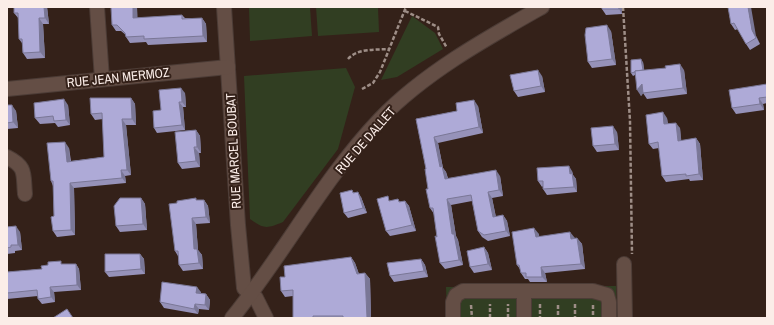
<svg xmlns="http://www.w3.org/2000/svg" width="774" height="325" font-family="'Archivo Narrow',sans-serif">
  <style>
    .green { fill: #313e22 }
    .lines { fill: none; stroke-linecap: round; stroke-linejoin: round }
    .street-casing { stroke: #4c3c36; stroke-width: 16 }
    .path { stroke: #9e8e87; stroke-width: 2.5; stroke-dasharray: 4 2; stroke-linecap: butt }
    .street { stroke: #644e45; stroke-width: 14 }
    .wall { fill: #9692b9 }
    .shaded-wall { fill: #7a7796 }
    .building { fill: #aeaad7; stroke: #7a7796 }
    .labels { text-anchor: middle; stroke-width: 4; stroke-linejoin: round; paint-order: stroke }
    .street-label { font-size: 13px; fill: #fbede8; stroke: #342119 }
  </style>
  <rect width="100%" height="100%" fill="#342119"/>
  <g class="green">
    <path d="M 249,7 L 310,7 L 312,36 L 250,41 Z"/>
    <path d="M 316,7 L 378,7 L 379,32 L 318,36 Z"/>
    <path d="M 412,16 L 435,33 L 443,49 L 397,77 L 381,80 Z"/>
    <path d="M 346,68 L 355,87 L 338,149 L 283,222 C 266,229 264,229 250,219 L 244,76 Z"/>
    <path d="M 616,286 L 617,318 L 447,318 L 446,287 Z"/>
  </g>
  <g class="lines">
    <g class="street-casing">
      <g id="street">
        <path d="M 97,7 L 102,79"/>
        <path d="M 224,7 L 238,225 L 244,288 L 256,298 L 266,318"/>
        <path d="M 7,89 L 228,67"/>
        <path d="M 7,157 C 27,167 23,174 25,194"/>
        <path d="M 624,264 L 625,318"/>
        <path d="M 524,291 L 524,318"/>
        <path d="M 232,318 C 284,254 323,179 380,119 C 424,73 487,38 542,7"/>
        <path d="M 453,318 L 453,302 L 456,295 L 463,291 L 593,291 L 607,295 L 609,302 L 609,318"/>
      </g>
    </g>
    <g class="path">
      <path d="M 623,7 L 630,121 L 632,254"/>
      <path d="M 405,11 L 438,27 L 439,34 L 447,48"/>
      <path d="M 348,59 C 358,48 375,50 390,49"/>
      <path d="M 362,89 L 373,83 L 380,72 L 406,7"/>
      <path d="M 540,304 L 540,318"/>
      <path d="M 575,304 L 575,318"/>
      <path d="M 471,305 L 472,318"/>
      <path d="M 558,305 L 558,318"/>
      <path d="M 593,305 L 593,318"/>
      <path d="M 490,318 L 490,304"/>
      <path d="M 508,318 L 508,304"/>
    </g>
    <use href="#street" class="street"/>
  </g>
  <g class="wall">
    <path d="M 47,7 L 49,24 L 43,24 L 45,58 L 27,59 L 23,53 L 22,43 L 19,39 L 19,19 L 14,13 Z"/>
    <path d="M 622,7 L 622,14 L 606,15 L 602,9 Z"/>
    <path d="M 728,7 L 756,36 L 760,44 L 750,50 L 746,44 L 738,29 L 735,30 L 731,24 Z"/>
    <path d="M 182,15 L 185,18 L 202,18 L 206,24 L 207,42 L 148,45 L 146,42 L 130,43 L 126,37 L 126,35 L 121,31 L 116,31 L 112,25 L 137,18 Z"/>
    <path d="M 611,31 L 616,65 L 592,68 L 588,62 Z"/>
    <path d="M 643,62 L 644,70 L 684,70 L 687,94 L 647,99 L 643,93 L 641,96 L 635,75 L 633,76 L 631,73 Z"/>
    <path d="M 542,76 L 545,92 L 518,97 L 514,91 Z"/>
    <path d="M 767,84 L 767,103 L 763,104 L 764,110 L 736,114 L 732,108 Z"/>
    <path d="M 185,93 L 186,107 L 183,107 L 185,130 L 157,133 L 154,128 L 161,110 Z"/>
    <path d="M 131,98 L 135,104 L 136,125 L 126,125 L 131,175 L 125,176 L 126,183 L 74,188 L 75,235 L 57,237 L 53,231 L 54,216 L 53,186 L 51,181 L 69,148 L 71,161 L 104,157 L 103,119 L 95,120 L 91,114 Z"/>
    <path d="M 7,105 L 16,111 L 18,128 L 7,129 Z"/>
    <path d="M 68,105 L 70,125 L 58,127 L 55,123 L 40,124 L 35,118 Z"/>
    <path d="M 478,106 L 483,133 L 438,143 L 443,168 L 446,172 L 448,178 L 500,176 L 503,196 L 492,198 L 496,217 L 503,215 L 507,221 L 510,236 L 488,241 L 482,237 L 478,231 L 472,201 L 451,205 L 456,236 L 458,240 L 463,265 L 445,269 L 440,263 L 434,214 L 430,208 L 426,169 L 416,119 L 457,111 Z"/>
    <path d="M 667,118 L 668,124 L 680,128 L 681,141 L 696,138 L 700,144 L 703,180 L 690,181 L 689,179 L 666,182 L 662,176 L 659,148 L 653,149 L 649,144 Z"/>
    <path d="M 196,130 L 200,136 L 201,153 L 199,153 L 200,167 L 182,169 L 178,163 Z"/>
    <path d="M 617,132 L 619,150 L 597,152 L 593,146 Z"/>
    <path d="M 572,171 L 573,175 L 576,179 L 577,192 L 547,195 L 543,189 L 543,186 L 542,187 L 538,181 Z"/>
    <path d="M 352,190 L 354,193 L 361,197 L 367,213 L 348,218 L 344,213 Z"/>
    <path d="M 141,198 L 145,204 L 147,230 L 120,232 L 116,226 Z"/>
    <path d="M 398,199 L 400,202 L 405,201 L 409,206 L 416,231 L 390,236 L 386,231 L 391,201 Z"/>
    <path d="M 197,200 L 204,200 L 208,206 L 210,223 L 196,224 L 198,250 L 202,255 L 203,269 L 183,271 L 179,265 L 178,256 L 175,251 Z"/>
    <path d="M 7,227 L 20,232 L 22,250 L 15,251 L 15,253 L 7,254 Z"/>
    <path d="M 539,234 L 539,236 L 575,238 L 575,239 L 577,238 L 582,244 L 585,269 L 545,273 L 547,282 L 530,282 L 528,279 L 525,279 L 521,273 L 520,269 L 517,265 Z"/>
    <path d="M 484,247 L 488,253 L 492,270 L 474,273 L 470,267 Z"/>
    <path d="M 140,254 L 144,259 L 145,274 L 109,277 L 105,272 Z"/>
    <path d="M 351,257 L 355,263 L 359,274 L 365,273 L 370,279 L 371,318 L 293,318 L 293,296 L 285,297 L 281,291 L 285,277 Z"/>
    <path d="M 421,259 L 425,265 L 428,277 L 394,282 L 390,276 Z"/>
    <path d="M 63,264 L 76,264 L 79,269 L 81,290 L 54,292 L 55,302 L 42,304 L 38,299 L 38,296 L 7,299 L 7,272 L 42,269 Z"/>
    <path d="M 201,292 L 201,293 L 206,294 L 210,300 L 209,310 L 199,309 L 198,314 L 164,308 L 160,302 Z"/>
  </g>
  <g class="shaded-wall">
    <path d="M 44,7 L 47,7 L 49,24 L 45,18 Z"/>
    <path d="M 133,7 L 137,7 L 138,24 L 133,18 Z"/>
    <path d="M 618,7 L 622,7 L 622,14 L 619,9 Z"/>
    <path d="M 748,7 L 751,7 L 756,36 L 760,44 L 752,30 Z"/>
    <path d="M 39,18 L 43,24 L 45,58 L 40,52 Z"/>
    <path d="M 202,18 L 206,24 L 207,42 L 203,36 Z"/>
    <path d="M 607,25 L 611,31 L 616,65 L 612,59 Z"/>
    <path d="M 641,59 L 643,62 L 645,74 L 643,71 Z"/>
    <path d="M 680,64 L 684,70 L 687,94 L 683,88 Z"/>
    <path d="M 538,70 L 542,76 L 545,92 L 541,86 Z"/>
    <path d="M 642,84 L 646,90 L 641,96 L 637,90 Z"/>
    <path d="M 181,88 L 185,93 L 186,107 L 182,102 Z"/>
    <path d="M 131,98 L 135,104 L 136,125 L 132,119 Z"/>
    <path d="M 759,98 L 763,104 L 764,110 L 760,104 Z"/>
    <path d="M 64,99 L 68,105 L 70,125 L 66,120 Z"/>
    <path d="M 474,100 L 478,106 L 483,133 L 479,127 Z"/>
    <path d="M 179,102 L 183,107 L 185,130 L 182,125 Z"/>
    <path d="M 12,105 L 16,111 L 18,128 L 13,122 Z"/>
    <path d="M 663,112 L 667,118 L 668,130 L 664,124 Z"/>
    <path d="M 122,119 L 126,125 L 131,175 L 127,170 Z"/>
    <path d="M 676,123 L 680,128 L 682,147 L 678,141 Z"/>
    <path d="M 613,126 L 617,132 L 619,150 L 615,144 Z"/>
    <path d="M 196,130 L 200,136 L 201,153 L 197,147 Z"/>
    <path d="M 434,137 L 438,143 L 443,168 L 446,172 L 449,184 L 445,179 L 440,167 Z"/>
    <path d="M 696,138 L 700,144 L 703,180 L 699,174 Z"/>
    <path d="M 65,142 L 69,148 L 71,168 L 67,162 Z"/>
    <path d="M 194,147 L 199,153 L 200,167 L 196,161 Z"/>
    <path d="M 569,166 L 572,171 L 573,175 L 576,179 L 577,192 L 574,187 L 570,174 Z"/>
    <path d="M 121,170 L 125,176 L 126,183 L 122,178 Z"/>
    <path d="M 496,170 L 500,176 L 503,196 L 499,190 Z"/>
    <path d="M 70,183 L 74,188 L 75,235 L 71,230 Z"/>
    <path d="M 358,192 L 361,197 L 367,213 L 363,208 Z"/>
    <path d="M 488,192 L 492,198 L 497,223 L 493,217 Z"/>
    <path d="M 141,198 L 145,204 L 147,230 L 143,224 Z"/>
    <path d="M 447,199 L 451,205 L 456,236 L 458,240 L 463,265 L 459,260 L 452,234 Z"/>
    <path d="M 204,200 L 208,206 L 210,223 L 206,217 Z"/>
    <path d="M 405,201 L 409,206 L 416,231 L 412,225 Z"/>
    <path d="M 503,215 L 507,221 L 510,236 L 506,231 Z"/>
    <path d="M 192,218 L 196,224 L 198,250 L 202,255 L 203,269 L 199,263 L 194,249 Z"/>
    <path d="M 16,226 L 20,232 L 22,250 L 18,245 Z"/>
    <path d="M 534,228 L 539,234 L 540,242 L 536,237 Z"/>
    <path d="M 570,232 L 575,238 L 575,245 L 571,239 Z"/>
    <path d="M 577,238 L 582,244 L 585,269 L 581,264 Z"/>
    <path d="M 484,247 L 488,253 L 492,270 L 488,264 Z"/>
    <path d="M 140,254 L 144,259 L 145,274 L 141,269 Z"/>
    <path d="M 351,257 L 355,263 L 361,280 L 357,274 Z"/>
    <path d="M 421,259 L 425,265 L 428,277 L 424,271 Z"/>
    <path d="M 76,264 L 79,269 L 81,290 L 77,285 Z"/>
    <path d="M 541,267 L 545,273 L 547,282 L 542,277 Z"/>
    <path d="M 365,273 L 370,279 L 371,318 L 367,318 Z"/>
    <path d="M 50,287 L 54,292 L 55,302 L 51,297 Z"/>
    <path d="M 197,287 L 201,292 L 200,298 L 196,293 Z"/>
    <path d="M 206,294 L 210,300 L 209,310 L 205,305 Z"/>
    <path d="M 195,304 L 199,309 L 198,314 L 194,309 Z"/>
  </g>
  <g class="building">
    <path d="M 14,7 L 44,7 L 45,18 L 39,18 L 40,52 L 23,53 L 22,39 L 19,39 L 18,13 L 14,13 Z"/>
    <path d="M 111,7 L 133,7 L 133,18 L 182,15 L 182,19 L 202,18 L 203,36 L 144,39 L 144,36 L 126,37 L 125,33 L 117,25 L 112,25 Z"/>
    <path d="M 602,7 L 618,7 L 619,9 L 602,9 Z"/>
    <path d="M 728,7 L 748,7 L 752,30 L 756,38 L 746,44 L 734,23 L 731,24 Z"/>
    <path d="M 607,25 L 612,59 L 588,62 L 585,35 L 586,28 Z"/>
    <path d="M 641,59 L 643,70 L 635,71 L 635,72 L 631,73 L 631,60 Z"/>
    <path d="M 680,64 L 683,88 L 643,93 L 642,84 L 637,90 L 635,71 L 666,68 L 665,66 Z"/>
    <path d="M 538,70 L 541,86 L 514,91 L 510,75 Z"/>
    <path d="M 767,84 L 767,97 L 759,98 L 760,104 L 732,108 L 729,90 Z"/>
    <path d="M 181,88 L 182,102 L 179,102 L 182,125 L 154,128 L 153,111 L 161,110 L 159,90 Z"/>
    <path d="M 90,98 L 131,98 L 132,119 L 122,119 L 127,170 L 121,170 L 122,178 L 70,183 L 71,230 L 53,231 L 51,217 L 54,216 L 53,181 L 51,181 L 47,143 L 65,142 L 67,162 L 104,157 L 102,113 L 91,114 Z"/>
    <path d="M 64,99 L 66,120 L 54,121 L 53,116 L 35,118 L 34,103 Z"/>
    <path d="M 474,100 L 479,127 L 434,137 L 440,167 L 442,166 L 445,179 L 496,170 L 499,190 L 488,192 L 493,217 L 503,215 L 506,231 L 484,235 L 478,231 L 471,195 L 447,199 L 452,234 L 454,234 L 459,260 L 440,263 L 435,236 L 437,237 L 433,208 L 430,208 L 426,189 L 428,189 L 425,169 L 426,169 L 416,119 L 457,111 L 456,103 Z"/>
    <path d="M 7,105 L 12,105 L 13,122 L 7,123 Z"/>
    <path d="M 663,112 L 664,124 L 676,123 L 678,141 L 696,138 L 699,174 L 686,176 L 686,174 L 662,176 L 658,142 L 649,144 L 646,115 Z"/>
    <path d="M 613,126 L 615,144 L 593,146 L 591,128 Z"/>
    <path d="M 196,130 L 197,147 L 194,147 L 196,161 L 178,163 L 175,132 Z"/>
    <path d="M 569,166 L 570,174 L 572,173 L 574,187 L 543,189 L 543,181 L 538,181 L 537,168 Z"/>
    <path d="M 352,190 L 353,193 L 358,192 L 363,208 L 344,213 L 340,193 Z"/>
    <path d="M 388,196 L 389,201 L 398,199 L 399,202 L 405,201 L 412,225 L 386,231 L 377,199 Z"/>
    <path d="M 120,198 L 141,198 L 143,224 L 116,226 L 114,206 Z"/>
    <path d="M 196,198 L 196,200 L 204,200 L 206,217 L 192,218 L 194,249 L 197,249 L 199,263 L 179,265 L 178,251 L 175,251 L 169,204 L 177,203 L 177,201 Z"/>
    <path d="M 16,226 L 18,245 L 11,245 L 11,247 L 7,248 L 7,227 Z"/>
    <path d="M 534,228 L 536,237 L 570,232 L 571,239 L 577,238 L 581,264 L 541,267 L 542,277 L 526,277 L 526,273 L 521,273 L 519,265 L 517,265 L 512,232 Z"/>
    <path d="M 484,247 L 488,264 L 470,267 L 467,251 Z"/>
    <path d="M 105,254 L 140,254 L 141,269 L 105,272 Z"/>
    <path d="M 351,257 L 357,274 L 365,273 L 367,318 L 343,318 L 343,316 L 313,316 L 313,318 L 293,318 L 293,290 L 281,291 L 280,277 L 285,277 L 284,266 Z"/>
    <path d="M 421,259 L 424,271 L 390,276 L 387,263 Z"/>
    <path d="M 61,261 L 61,264 L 76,264 L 77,285 L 50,287 L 51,297 L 38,299 L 37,290 L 7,293 L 7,272 L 42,269 L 41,266 L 48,265 L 48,262 Z"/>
    <path d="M 162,282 L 197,287 L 196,293 L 206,294 L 205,305 L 195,304 L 194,309 L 160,302 Z"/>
    <path d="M 67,309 L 73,318 L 53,318 Z"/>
  </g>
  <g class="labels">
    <g class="street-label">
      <text transform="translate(118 77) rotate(-6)" y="5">RUE JEAN MERMOZ</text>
      <text transform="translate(365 140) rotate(-49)" y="5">RUE DE DALLET</text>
      <text transform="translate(233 151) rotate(-93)" y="5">RUE MARCEL BOUBAT</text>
    </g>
  </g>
  <rect width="774" height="325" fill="none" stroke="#fbede8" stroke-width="16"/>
</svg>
